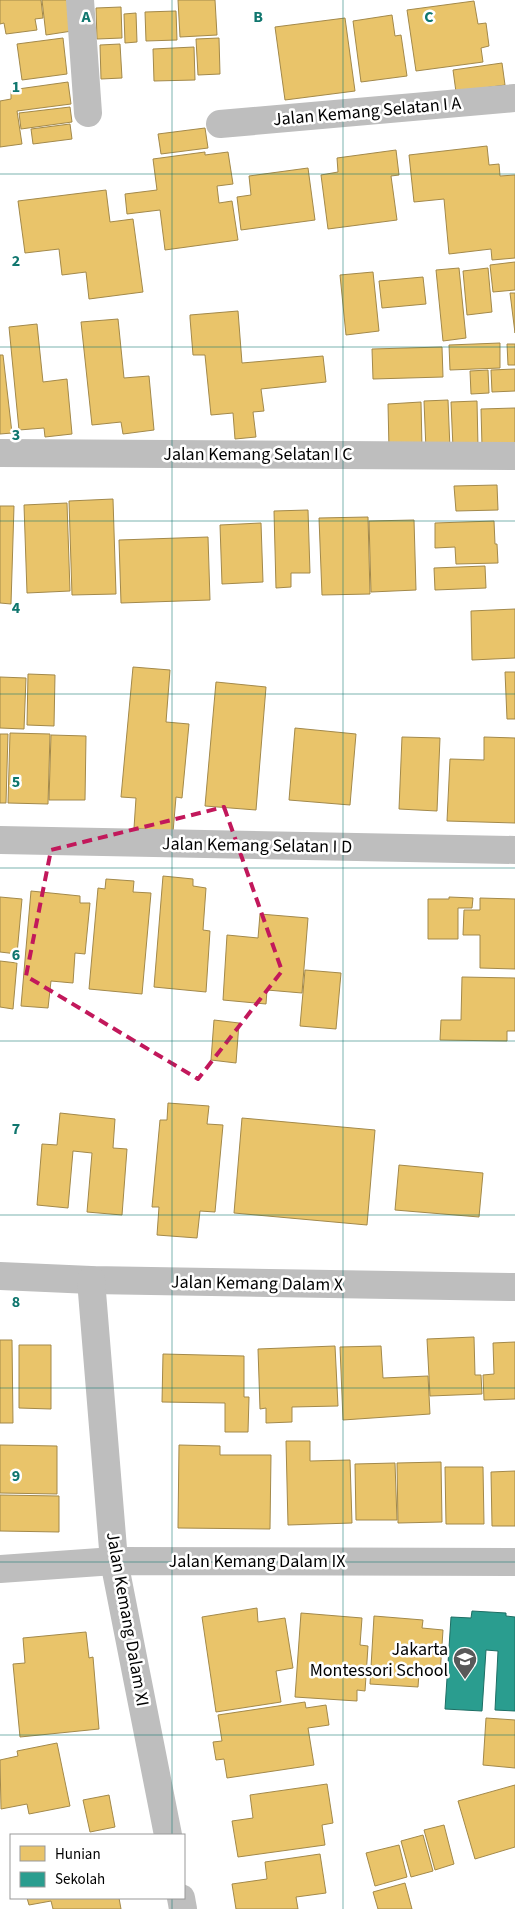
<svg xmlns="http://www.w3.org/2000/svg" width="515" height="1909" font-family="'Source Sans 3',sans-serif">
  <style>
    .homes { fill: #e9c46a; stroke: #a3894a }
    .schools { fill: #2a9d8f; stroke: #1d6e64 }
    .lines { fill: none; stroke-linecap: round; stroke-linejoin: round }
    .minor { stroke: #bebebe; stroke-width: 28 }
    .marked { fill: none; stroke: #c2185b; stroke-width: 4; stroke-dasharray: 10 6; stroke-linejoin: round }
    .grid { fill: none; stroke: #0f766e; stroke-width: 1; stroke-opacity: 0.55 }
    .labels { text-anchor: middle; stroke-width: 5; stroke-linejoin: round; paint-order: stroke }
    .street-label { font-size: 18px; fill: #000; stroke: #fff }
    .poi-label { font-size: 18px; fill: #000; stroke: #fff; text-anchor: end }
    .grid-label { font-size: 16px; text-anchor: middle; font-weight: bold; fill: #0f766e; stroke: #fff; stroke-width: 5; stroke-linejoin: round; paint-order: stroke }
  </style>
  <rect width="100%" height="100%" fill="#fff"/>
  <g class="homes">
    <path d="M 0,0 L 41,0 L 43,18 L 35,19 L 37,30 L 6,34 L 4,23 L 0,24 Z"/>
    <path d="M 42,0 L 68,0 L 72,31 L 46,35 Z"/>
    <path d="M 178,0 L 215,0 L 217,35 L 180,37 Z"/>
    <path d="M 474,1 L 478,24 L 486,23 L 489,46 L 481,48 L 483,62 L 416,71 L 407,10 Z"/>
    <path d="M 121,7 L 122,38 L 97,39 L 96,8 Z"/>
    <path d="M 176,11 L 177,40 L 146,41 L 145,12 Z"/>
    <path d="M 136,13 L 137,42 L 125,43 L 124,14 Z"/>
    <path d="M 392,15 L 395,36 L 401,35 L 407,76 L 361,82 L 353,21 Z"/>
    <path d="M 345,18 L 355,91 L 285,100 L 275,27 Z"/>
    <path d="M 63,38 L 67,74 L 22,80 L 17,44 Z"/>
    <path d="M 219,38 L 220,74 L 198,75 L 196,39 Z"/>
    <path d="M 120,44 L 122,78 L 101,79 L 100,45 Z"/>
    <path d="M 194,47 L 195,80 L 154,81 L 153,49 Z"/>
    <path d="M 502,63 L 505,85 L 456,92 L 453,70 Z"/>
    <path d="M 68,82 L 71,104 L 17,111 L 22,144 L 0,147 L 0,101 L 11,99 L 11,90 Z"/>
    <path d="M 70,107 L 72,122 L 21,129 L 19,113 Z"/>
    <path d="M 70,124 L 72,139 L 33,144 L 31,129 Z"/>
    <path d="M 205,128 L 208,148 L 161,154 L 158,134 Z"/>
    <path d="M 487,146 L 489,165 L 499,164 L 500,176 L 515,175 L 515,258 L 492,260 L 491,249 L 449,254 L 444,199 L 414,202 L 409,155 Z"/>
    <path d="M 396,150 L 399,175 L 391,176 L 397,220 L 328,229 L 321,175 L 338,172 L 337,158 Z"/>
    <path d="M 205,152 L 205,155 L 228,152 L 233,184 L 217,186 L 219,203 L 232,201 L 238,240 L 165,250 L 160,210 L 127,214 L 125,194 L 157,190 L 153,159 Z"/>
    <path d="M 308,168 L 315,220 L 241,230 L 237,197 L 251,195 L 249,176 Z"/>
    <path d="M 106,190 L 110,222 L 133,219 L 143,292 L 89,299 L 86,272 L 62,275 L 59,249 L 25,253 L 18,201 Z"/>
    <path d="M 515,262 L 515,290 L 493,292 L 490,265 Z"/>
    <path d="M 459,268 L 466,338 L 443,341 L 436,270 Z"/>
    <path d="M 488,268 L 492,312 L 467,315 L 463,271 Z"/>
    <path d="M 373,272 L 379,331 L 346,335 L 340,275 Z"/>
    <path d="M 423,277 L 426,304 L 382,308 L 379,281 Z"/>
    <path d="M 510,293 L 515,293 L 515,333 Z"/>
    <path d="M 238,311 L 242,363 L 323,356 L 326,382 L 261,389 L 264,411 L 253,412 L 256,437 L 235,439 L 233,413 L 211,415 L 205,355 L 193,355 L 190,318 L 190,315 Z"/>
    <path d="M 118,319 L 124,378 L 149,376 L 154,430 L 123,434 L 121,422 L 92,425 L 81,322 Z"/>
    <path d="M 37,324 L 43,382 L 67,379 L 72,434 L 45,437 L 44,428 L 19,430 L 9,327 Z"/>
    <path d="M 500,343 L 500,368 L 450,370 L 449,345 Z"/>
    <path d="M 507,344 L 515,344 L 515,365 L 508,365 Z"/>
    <path d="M 442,347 L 443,377 L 373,379 L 372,349 Z"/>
    <path d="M 0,355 L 3,355 L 12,433 L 0,434 Z"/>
    <path d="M 515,369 L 515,391 L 492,392 L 491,370 Z"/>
    <path d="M 488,370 L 489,393 L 471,394 L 470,371 Z"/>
    <path d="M 448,400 L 450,449 L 426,450 L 424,401 Z"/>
    <path d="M 477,401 L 478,447 L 453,448 L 451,402 Z"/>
    <path d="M 421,402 L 422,448 L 389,449 L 388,404 Z"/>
    <path d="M 515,408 L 515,445 L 482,446 L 481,409 Z"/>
    <path d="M 497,485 L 498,510 L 456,511 L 454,486 Z"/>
    <path d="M 113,499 L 116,594 L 72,595 L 69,501 Z"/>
    <path d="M 67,503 L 70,591 L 27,593 L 24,505 Z"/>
    <path d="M 0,506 L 14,506 L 11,604 L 0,603 Z"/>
    <path d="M 308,510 L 310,573 L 291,573 L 291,587 L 276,588 L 274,511 Z"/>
    <path d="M 368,517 L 370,594 L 322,595 L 319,518 Z"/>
    <path d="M 414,520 L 416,590 L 371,592 L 369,521 Z"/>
    <path d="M 494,521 L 495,544 L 497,544 L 498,563 L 456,564 L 455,547 L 435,548 L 435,523 Z"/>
    <path d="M 261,523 L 263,582 L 222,584 L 220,525 Z"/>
    <path d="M 208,537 L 210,600 L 121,603 L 119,540 Z"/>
    <path d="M 485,566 L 486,588 L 435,590 L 434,568 Z"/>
    <path d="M 515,609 L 515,658 L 472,660 L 471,611 Z"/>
    <path d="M 133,667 L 170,670 L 166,722 L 189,724 L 182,798 L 176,797 L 173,832 L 134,828 L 136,798 L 121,797 Z"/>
    <path d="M 505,672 L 515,672 L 515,719 L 507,719 Z"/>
    <path d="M 28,674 L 55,675 L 54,726 L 27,725 Z"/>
    <path d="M 0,677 L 26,678 L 24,729 L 0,728 Z"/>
    <path d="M 216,682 L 266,687 L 256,810 L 205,806 Z"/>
    <path d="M 295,728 L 356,734 L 350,805 L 289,800 Z"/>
    <path d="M 10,733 L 50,734 L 48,804 L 8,803 Z"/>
    <path d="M 0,734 L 8,734 L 6,803 L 0,803 Z"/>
    <path d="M 51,735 L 86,736 L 85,800 L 49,800 Z"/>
    <path d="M 402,737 L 440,738 L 437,811 L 399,809 Z"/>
    <path d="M 484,737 L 515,738 L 515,823 L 447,821 L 450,759 L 484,760 Z"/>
    <path d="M 163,876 L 193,879 L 193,886 L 206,888 L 203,930 L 210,931 L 206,992 L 154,987 Z"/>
    <path d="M 106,879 L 134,881 L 133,892 L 151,893 L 142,994 L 89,989 L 98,888 L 105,889 Z"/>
    <path d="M 31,891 L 80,896 L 80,903 L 90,903 L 85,954 L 75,953 L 73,983 L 51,981 L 48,1008 L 21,1006 Z"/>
    <path d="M 0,897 L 22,899 L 17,954 L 0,952 Z"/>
    <path d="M 449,897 L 473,898 L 472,908 L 458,908 L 458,939 L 428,939 L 428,899 L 449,899 Z"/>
    <path d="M 480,898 L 515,899 L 515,969 L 480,968 L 480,935 L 463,935 L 464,910 L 480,910 Z"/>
    <path d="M 260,914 L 308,918 L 302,993 L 267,990 L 266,1004 L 223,1000 L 227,935 L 258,938 Z"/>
    <path d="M 0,961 L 17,963 L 13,1009 L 0,1007 Z"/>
    <path d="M 305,970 L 341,973 L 336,1029 L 300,1026 Z"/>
    <path d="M 462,977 L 515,978 L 515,1031 L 507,1031 L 507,1041 L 440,1040 L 441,1020 L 461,1020 Z"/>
    <path d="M 214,1020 L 239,1023 L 236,1063 L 211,1060 Z"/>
    <path d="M 168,1103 L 209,1106 L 207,1124 L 223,1125 L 215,1212 L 200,1211 L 197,1238 L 157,1235 L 159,1207 L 152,1207 L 160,1120 L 167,1120 Z"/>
    <path d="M 60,1113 L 115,1119 L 113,1148 L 127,1149 L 122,1215 L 87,1212 L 92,1153 L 73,1151 L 68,1208 L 37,1205 L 42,1144 L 57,1145 Z"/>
    <path d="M 242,1118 L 375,1130 L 367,1225 L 234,1213 Z"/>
    <path d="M 399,1165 L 483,1173 L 479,1217 L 395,1210 Z"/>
    <path d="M 474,1337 L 475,1375 L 481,1375 L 482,1394 L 430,1396 L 427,1339 Z"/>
    <path d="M 0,1340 L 12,1340 L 13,1423 L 0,1423 Z"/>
    <path d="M 515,1342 L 515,1399 L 484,1400 L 483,1375 L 494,1374 L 493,1343 Z"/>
    <path d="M 19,1345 L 51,1345 L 51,1409 L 19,1408 Z"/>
    <path d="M 335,1346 L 338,1406 L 292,1407 L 292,1422 L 266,1423 L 266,1408 L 260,1409 L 258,1349 Z"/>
    <path d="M 381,1346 L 383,1378 L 428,1376 L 430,1414 L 343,1420 L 340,1347 Z"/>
    <path d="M 163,1354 L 244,1356 L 244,1397 L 249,1397 L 248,1432 L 225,1432 L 225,1403 L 162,1402 Z"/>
    <path d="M 286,1441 L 310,1441 L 310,1461 L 350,1460 L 352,1523 L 288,1525 Z"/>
    <path d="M 0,1445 L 57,1446 L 57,1494 L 0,1493 Z"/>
    <path d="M 179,1445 L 220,1446 L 220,1455 L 271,1455 L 270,1529 L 178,1528 Z"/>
    <path d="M 441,1462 L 442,1522 L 398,1523 L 397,1463 Z"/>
    <path d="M 395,1463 L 397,1520 L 356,1520 L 355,1464 Z"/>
    <path d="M 445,1467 L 483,1467 L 484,1524 L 446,1524 Z"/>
    <path d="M 515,1471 L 515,1526 L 492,1526 L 491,1472 Z"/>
    <path d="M 0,1495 L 59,1496 L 59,1532 L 0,1531 Z"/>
    <path d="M 257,1608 L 258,1622 L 285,1618 L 293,1668 L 276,1671 L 281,1702 L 216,1712 L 202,1617 Z"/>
    <path d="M 301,1613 L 362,1618 L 360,1645 L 368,1646 L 365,1691 L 357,1690 L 357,1701 L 295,1697 Z"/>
    <path d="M 374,1616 L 423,1620 L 422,1628 L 443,1630 L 440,1675 L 419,1673 L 418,1687 L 370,1684 Z"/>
    <path d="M 86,1632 L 89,1658 L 93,1657 L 99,1729 L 20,1737 L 13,1664 L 25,1663 L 23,1638 Z"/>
    <path d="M 305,1702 L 306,1708 L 326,1705 L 329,1725 L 308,1728 L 314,1765 L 227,1778 L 224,1759 L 216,1760 L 213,1742 L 222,1741 L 218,1715 Z"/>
    <path d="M 486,1718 L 515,1720 L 515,1768 L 483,1765 Z"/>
    <path d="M 57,1743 L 70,1806 L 29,1814 L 27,1804 L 1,1809 L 0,1760 L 18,1756 L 17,1751 Z"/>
    <path d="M 327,1784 L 333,1823 L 322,1825 L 325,1845 L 238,1857 L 232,1821 L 253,1818 L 250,1795 Z"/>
    <path d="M 515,1785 L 515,1847 L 475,1859 L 458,1801 Z"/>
    <path d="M 109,1795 L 115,1827 L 90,1832 L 83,1800 Z"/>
    <path d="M 444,1825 L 454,1864 L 435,1870 L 424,1830 Z"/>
    <path d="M 423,1835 L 433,1871 L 411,1877 L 401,1841 Z"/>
    <path d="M 399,1845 L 407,1877 L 375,1886 L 366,1853 Z"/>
    <path d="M 320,1854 L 326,1893 L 296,1897 L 298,1909 L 236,1909 L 232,1884 L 267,1879 L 265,1862 Z"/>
    <path d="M 405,1883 L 412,1909 L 378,1909 L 373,1892 Z"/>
    <path d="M 27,1898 L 119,1898 L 121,1909 L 53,1909 L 51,1901 L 29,1905 Z"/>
  </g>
  <path class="schools" d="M 472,1611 L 506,1613 L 506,1616 L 515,1617 L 515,1711 L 495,1710 L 498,1651 L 486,1650 L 482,1711 L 445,1709 L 451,1617 L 471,1618 Z"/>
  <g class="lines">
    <g class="minor">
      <path d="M 80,0 L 88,113"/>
      <path d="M 220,124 L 515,98"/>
      <path d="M 0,453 L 515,456"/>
      <path d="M 0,840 L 515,850"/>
      <path d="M 0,1276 L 91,1280 L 515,1287"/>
      <path d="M 91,1280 L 114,1561 L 168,1835"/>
      <path d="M 0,1569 L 114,1561 L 515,1562"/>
      <path d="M 181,1898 L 183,1909"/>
    </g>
  </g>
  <path class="marked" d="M 224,807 L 282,971 L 198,1079 L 26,976 L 51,850 Z"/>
  <path class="grid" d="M 172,0 L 172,1835M 343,0 L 343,1909M 0,174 L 515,174M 0,347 L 515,347M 0,521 L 515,521M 0,694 L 515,694M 0,868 L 515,868M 0,1041 L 515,1041M 0,1215 L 515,1215M 0,1388 L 515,1388M 0,1562 L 515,1562M 0,1735 L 515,1735M 172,1898 L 172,1909"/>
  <defs>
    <g id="school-pin" transform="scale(1.25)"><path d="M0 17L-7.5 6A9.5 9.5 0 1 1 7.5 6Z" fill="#595959" stroke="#fff"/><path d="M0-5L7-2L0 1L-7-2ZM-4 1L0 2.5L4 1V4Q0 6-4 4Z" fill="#fff"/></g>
  </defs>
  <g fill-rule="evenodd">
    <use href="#school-pin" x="465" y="1659"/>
  </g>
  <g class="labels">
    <g class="street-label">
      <text transform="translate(367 111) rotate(-5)" y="6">Jalan Kemang Selatan I A</text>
      <text x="258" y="460">Jalan Kemang Selatan I C</text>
      <text transform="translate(257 845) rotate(1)" y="6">Jalan Kemang Selatan I D</text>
      <text transform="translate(257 1283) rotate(1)" y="6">Jalan Kemang Dalam X</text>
      <text x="257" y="1567">Jalan Kemang Dalam IX</text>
      <text transform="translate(128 1619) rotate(80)" y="6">Jalan Kemang Dalam XI</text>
    </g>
    <g class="poi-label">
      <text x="448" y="1655">Jakarta<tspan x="448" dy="21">Montessori School</tspan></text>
    </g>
  </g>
  <g class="grid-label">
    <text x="86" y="22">A</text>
    <text x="258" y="22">B</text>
    <text x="429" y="22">C</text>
    <text x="16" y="92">1</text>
    <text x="16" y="266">2</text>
    <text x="16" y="440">3</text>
    <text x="16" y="613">4</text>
    <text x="16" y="787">5</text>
    <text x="16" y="960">6</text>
    <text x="16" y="1134">7</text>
    <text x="16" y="1307">8</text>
    <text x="16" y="1481">9</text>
  </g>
  <rect x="10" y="1834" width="175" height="65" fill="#ffffff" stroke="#999999"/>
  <rect x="20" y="1846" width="25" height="15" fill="#e9c46a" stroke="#999999"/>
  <text x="55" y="1859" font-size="15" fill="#000000">Hunian</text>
  <rect x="20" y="1872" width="25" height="15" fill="#2a9d8f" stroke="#999999"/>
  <text x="55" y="1884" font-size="15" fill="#000000">Sekolah</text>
</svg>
